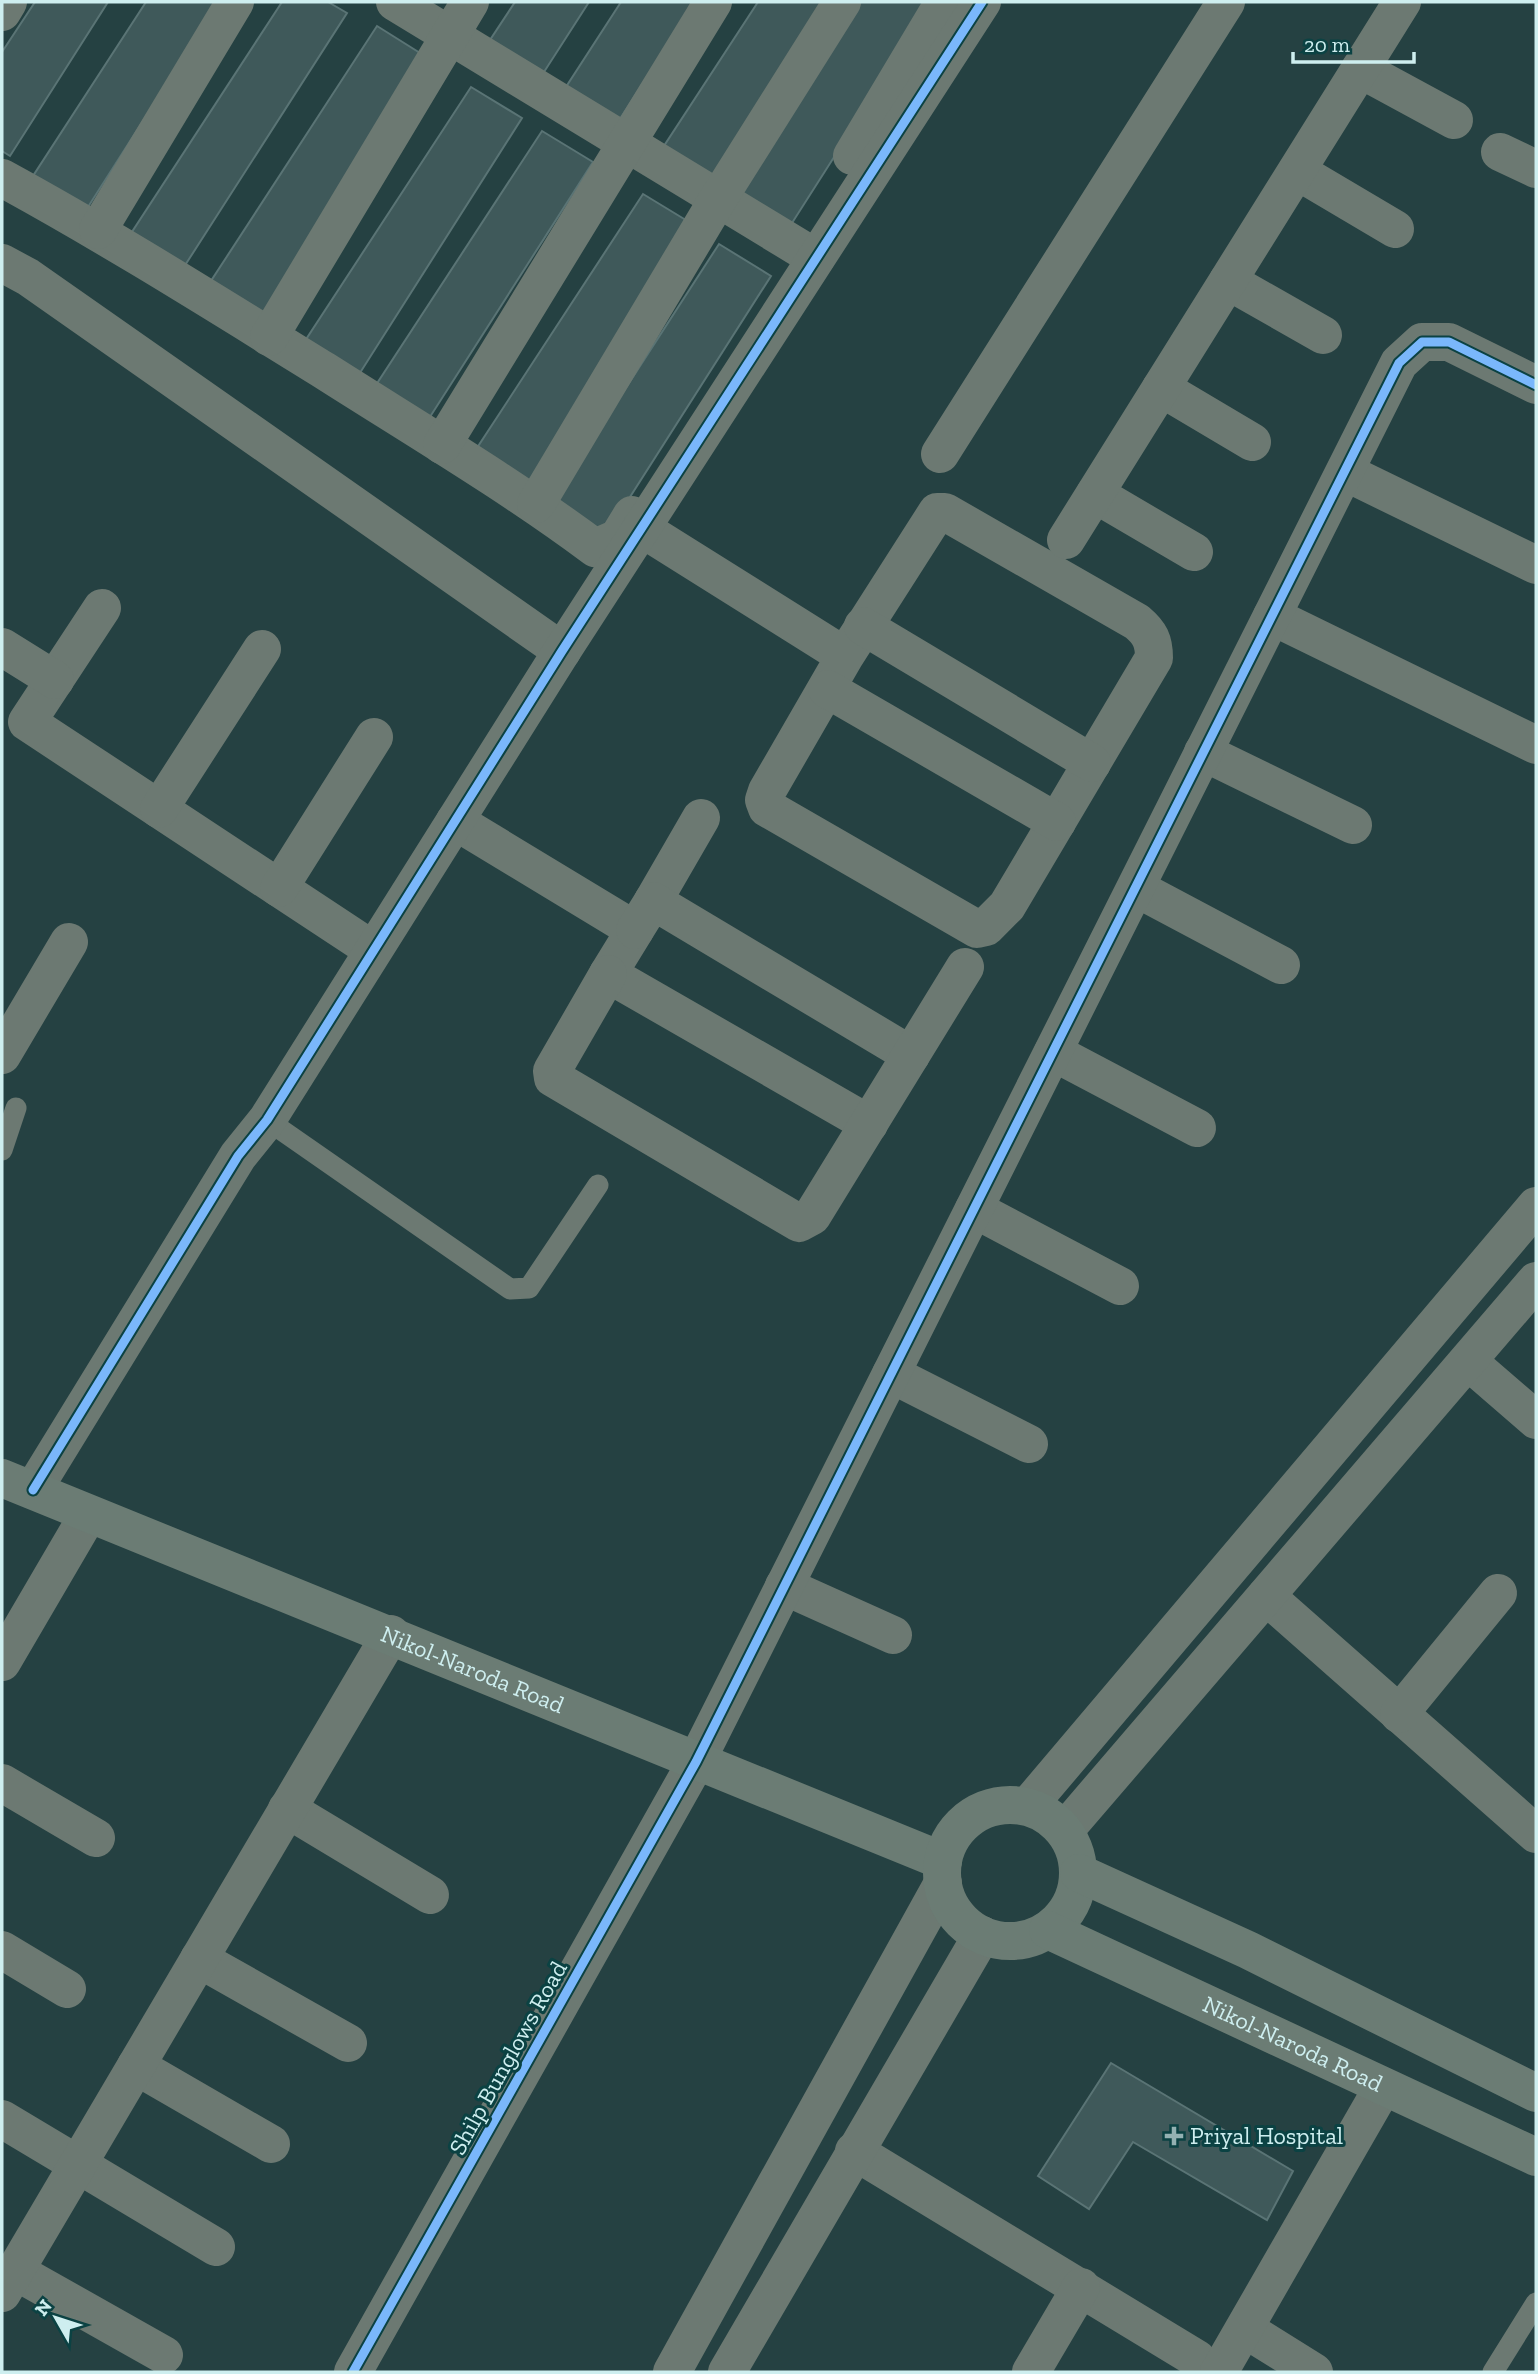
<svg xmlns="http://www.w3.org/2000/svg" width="1538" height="2374" font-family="'Zilla Slab',serif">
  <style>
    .building { fill: #3f595a; stroke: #5a7475; stroke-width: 2 }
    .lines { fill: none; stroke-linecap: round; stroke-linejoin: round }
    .service { stroke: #6c7972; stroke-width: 21 }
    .minor { stroke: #6c7972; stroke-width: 38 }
    .tertiary { stroke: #6c7972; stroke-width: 38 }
    .secondary { stroke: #6b7c74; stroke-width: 38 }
    .cycleway-casing { stroke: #0b4243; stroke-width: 13 }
    .cycleway { stroke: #7ab7fb; stroke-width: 9 }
    .poi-dot { fill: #93b1b2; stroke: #0b4243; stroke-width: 2.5 }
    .labels { text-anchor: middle; stroke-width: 6; stroke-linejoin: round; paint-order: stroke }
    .street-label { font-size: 24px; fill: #ceeeef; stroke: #0b4243 }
    .poi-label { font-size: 24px; fill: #ceeeef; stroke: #0b4243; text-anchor: start }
  </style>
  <rect width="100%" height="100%" fill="#254142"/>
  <g class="building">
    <path d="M 35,2 L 108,2 L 10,156 L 2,151 L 2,52 Z"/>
    <path d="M 146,2 L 219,2 L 88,207 L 33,176 Z"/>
    <path d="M 282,2 L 328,2 L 347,13 L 182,270 L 128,238 Z"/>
    <path d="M 515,2 L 589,2 L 544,72 L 490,40 Z"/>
    <path d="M 621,2 L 695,2 L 618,122 L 564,90 Z"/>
    <path d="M 758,2 L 831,2 L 717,180 L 662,149 Z"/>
    <path d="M 861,2 L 933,2 L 792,223 L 738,191 Z"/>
    <path d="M 377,26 L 428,58 L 264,315 L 209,284 Z"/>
    <path d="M 471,87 L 522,118 L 358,376 L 303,344 Z"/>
    <path d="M 542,131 L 593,162 L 428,420 L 374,388 Z"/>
    <path d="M 643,194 L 694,225 L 530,483 L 475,451 Z"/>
    <path d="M 719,244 L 771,276 L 607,533 L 552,502 Z"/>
    <path d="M 1111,2063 L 1293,2171 L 1267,2220 L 1133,2142 L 1089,2209 L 1038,2176 Z"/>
  </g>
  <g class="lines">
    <g class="service">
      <path d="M 267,1120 L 510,1289 L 529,1288 L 598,1185"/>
      <path d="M 2,1150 L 16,1108"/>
      <path d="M 1493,2372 L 1536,2303"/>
    </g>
    <g class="minor">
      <path d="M 395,2 L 816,258"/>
      <path d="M 2,12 L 8,2"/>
      <path d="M 1360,69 L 1454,120"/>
      <path d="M 1500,152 L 1536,169"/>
      <path d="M 852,156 L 944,2"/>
      <path d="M 1297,171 L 1395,229"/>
      <path d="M 2,178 C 112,238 218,305 325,371 C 416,429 509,484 595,548 L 618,538 L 632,515"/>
      <path d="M 98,230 L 235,2"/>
      <path d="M 2,263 L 28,277 L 562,651"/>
      <path d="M 1228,281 L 1323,335"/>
      <path d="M 269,337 L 470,2"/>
      <path d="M 1161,388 L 1252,442"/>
      <path d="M 442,445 L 713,2"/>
      <path d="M 940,454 L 1226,2"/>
      <path d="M 1345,472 L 1536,565"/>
      <path d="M 1095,494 L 1194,552"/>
      <path d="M 536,504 L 718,199 L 842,2"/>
      <path d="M 641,528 L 845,656 L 767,791 L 764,800 L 767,808 L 977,929 L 986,927 L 1007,906 L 1154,658 C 1154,641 1150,633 1137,622 L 945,512 L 937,512 L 845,656"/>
      <path d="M 1066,540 L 1402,2"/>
      <path d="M 102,608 L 27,722 L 373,950"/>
      <path d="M 1272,616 L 1536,745"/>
      <path d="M 863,626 L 1092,763"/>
      <path d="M 2,647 L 55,680"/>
      <path d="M 827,689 L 1057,822"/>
      <path d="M 1203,752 L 1353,825"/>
      <path d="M 159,809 L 262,649"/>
      <path d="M 455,821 L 635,930 L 608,974 L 869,1124"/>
      <path d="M 279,888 L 374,737"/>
      <path d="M 1136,888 L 1281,965"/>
      <path d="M 653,901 L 701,818"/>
      <path d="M 635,930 L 653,901 L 911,1055"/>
      <path d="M 608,974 L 552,1071 L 553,1078 L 799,1223 L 812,1216 L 965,967"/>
      <path d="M 1053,1052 L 1197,1128"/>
      <path d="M 2,1055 L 69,942"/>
      <path d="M 974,1209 L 1120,1286"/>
      <path d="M 1469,1362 L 1536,1420"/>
      <path d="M 891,1374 L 1029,1444"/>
      <path d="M 33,1490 L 238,1156 L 267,1120 L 562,651 L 982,2"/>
      <path d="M 784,1586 L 893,1635"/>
      <path d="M 1266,1596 L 1536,1834"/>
      <path d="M 2,1662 L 88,1515"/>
      <path d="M 1399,1714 L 1498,1593"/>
      <path d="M 2,1783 L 96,1838"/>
      <path d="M 287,1809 L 430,1895"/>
      <path d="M 2,1950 L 67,1989"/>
      <path d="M 199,1959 L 348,2043"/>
      <path d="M 136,2066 L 271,2144"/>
      <path d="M 2,2119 L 216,2247"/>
      <path d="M 854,2151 L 1197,2359"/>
      <path d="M 15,2271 L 164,2355"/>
      <path d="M 2,2293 L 391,1634"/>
      <path d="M 1245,2329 L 1314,2372"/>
      <path d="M 353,2372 L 696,1762 L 1399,363 L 1422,342 L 1449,342 L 1536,385"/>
      <path d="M 1031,2372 L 1081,2287"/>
      <path d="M 1219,2372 L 1383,2087"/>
    </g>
    <g class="tertiary">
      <path d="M 1028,1806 L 1536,1206"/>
      <path d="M 1065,1830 L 1536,1281"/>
      <path d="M 672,2372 L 943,1883"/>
      <path d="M 727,2372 L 982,1935"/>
    </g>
    <g class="secondary">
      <path id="s1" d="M 2,1478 L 943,1861"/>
      <circle cx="1010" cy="1873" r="68"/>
      <path d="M 1079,1873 L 1248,1950 L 1536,2093"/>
      <path id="s2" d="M 1048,1930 L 1536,2157"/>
    </g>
    <g class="cycleway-casing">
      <g id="cycleway">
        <path d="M 33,1490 L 238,1156 L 267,1120 L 562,651 L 982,2"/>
        <path d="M 353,2372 L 696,1762 L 1399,363 L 1422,342 L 1449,342 L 1536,385"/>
      </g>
    </g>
    <use href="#cycleway" class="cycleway"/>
  </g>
  <path class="poi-dot" d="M1170.5 2125.5h7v7h7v7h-7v7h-7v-7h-7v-7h7z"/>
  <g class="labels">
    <g class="street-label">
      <text dy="8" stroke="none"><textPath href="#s1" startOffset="508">Nikol-Naroda Road</textPath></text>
      <text dy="8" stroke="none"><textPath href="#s2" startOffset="270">Nikol-Naroda Road</textPath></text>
      <text transform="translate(508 2058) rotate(-61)" y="8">Shilp Bunglows Road</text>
    </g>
    <g class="poi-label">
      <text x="1190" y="2144">Priyal Hospital</text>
    </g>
  </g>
  <rect width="1538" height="2374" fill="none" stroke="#ceeeef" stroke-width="7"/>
  <g transform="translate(56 2318) rotate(309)" stroke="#0b4243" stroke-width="5" paint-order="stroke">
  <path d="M0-5L12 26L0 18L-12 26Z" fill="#ceeeef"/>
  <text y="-10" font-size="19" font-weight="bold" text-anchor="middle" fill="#ceeeef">N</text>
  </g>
  <path d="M1293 52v10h121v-10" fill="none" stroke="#ceeeef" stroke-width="3.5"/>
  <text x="1304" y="52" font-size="21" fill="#ceeeef" stroke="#0b4243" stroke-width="5" paint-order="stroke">20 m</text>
</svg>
